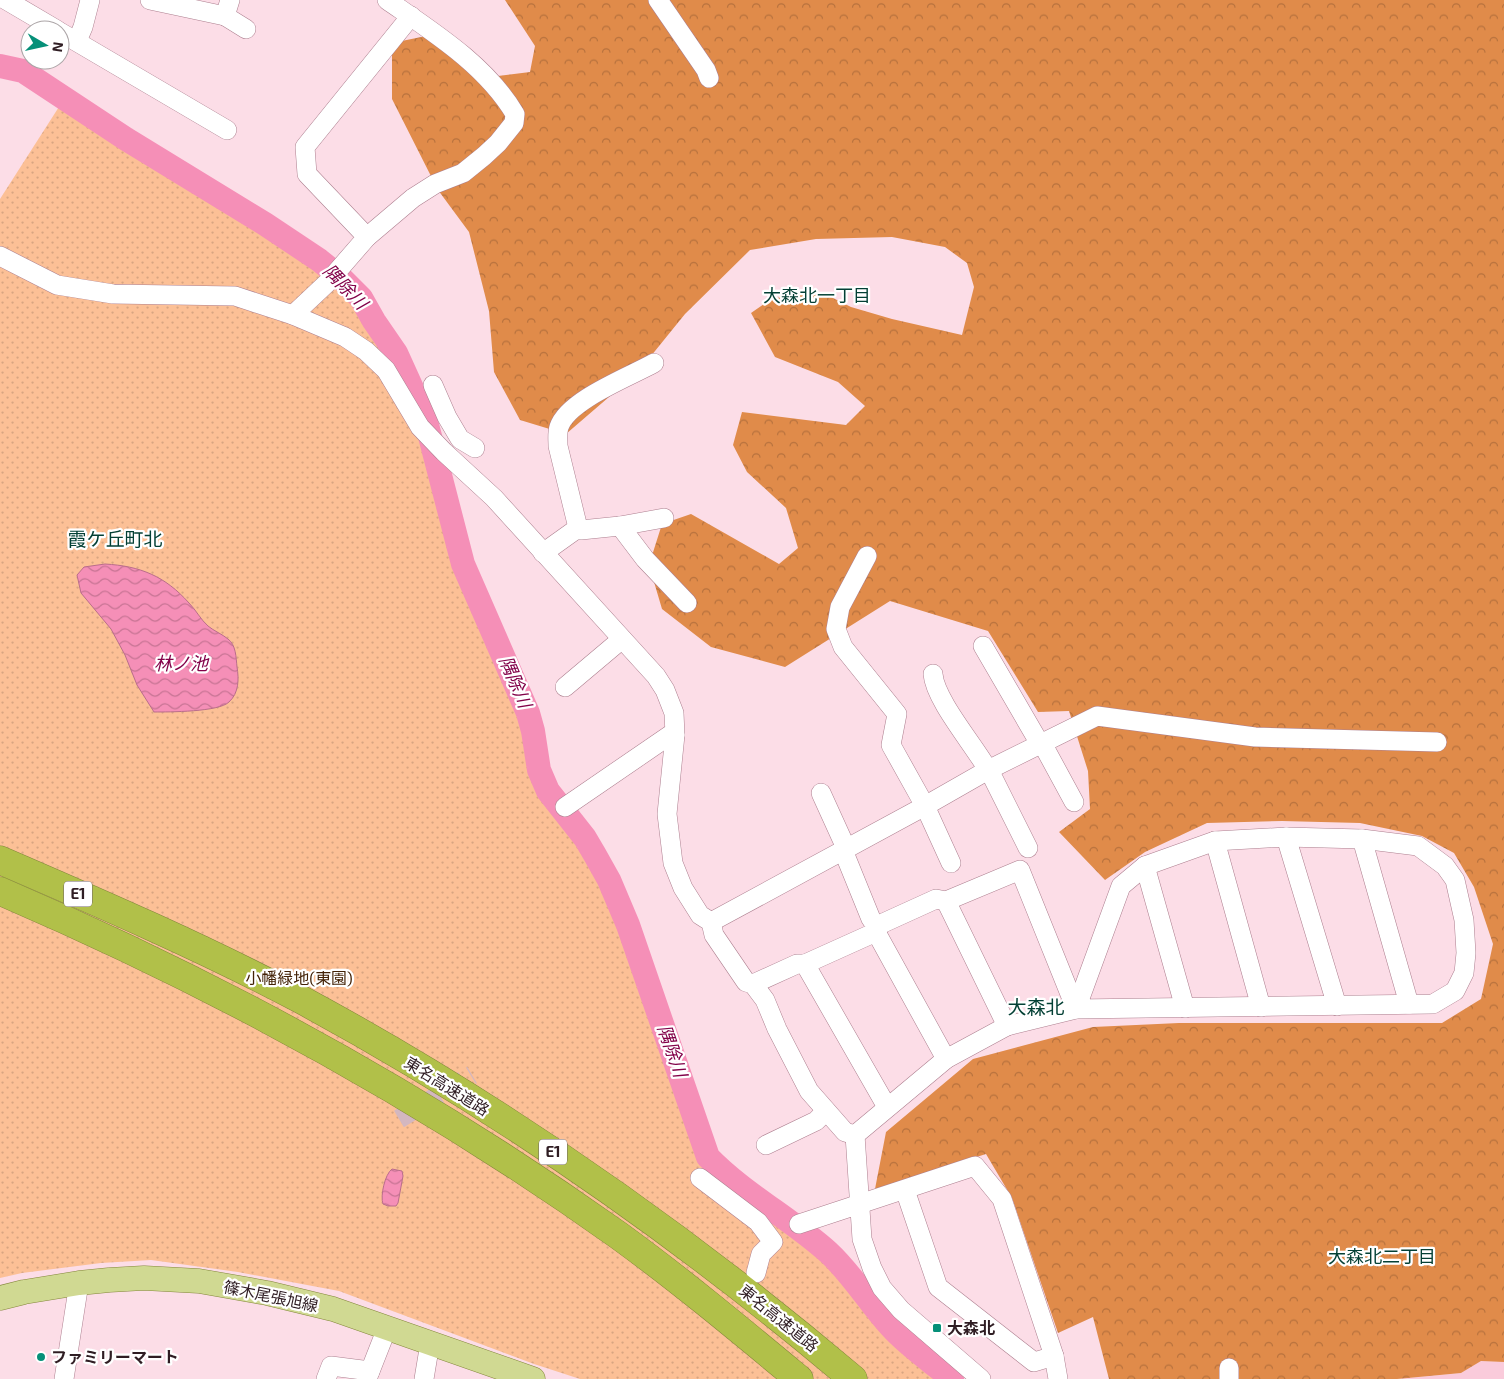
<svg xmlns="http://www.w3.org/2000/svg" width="1504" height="1379" font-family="'Exo 2','Noto Sans JP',sans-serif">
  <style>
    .built { fill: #facbdb }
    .forest { fill: url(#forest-crowns) }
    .park { fill: url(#park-dots) }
    .water { fill: url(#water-waves); stroke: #ba6d8b }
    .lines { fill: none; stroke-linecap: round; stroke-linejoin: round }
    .river { stroke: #f58fb7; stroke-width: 24 }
    .minor-tunnel { stroke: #d3b7c0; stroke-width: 19; stroke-dasharray: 19 9; stroke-linecap: butt }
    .minor-casing { stroke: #ad7f8f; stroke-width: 20 }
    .major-casing { stroke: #84873c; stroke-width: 25 }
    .highway-casing { stroke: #84873c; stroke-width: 29 }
    .minor { stroke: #fff; stroke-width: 19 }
    .major { stroke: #d0d992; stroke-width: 24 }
    .highway { stroke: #b1c049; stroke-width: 28 }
    .poi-dot { fill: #069079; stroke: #fff; stroke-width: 2 }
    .labels { text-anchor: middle; stroke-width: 4.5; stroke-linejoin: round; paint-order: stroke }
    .shield { fill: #fff; stroke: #6d6165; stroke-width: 1 }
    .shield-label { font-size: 15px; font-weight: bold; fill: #2f1d23 }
    .park-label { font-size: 16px; fill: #432206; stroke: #fff }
    .street-label { font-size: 16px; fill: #2f1d23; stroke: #fff }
    .poi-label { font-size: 16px; font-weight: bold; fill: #2f1d23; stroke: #fff; text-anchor: start }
    .water-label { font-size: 18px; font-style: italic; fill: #820249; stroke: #fff }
    .neighbourhood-label { font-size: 18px; fill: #044035; stroke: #fff }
    .quarter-label { font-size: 19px; fill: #044035; stroke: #fff }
  </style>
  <defs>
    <pattern id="forest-crowns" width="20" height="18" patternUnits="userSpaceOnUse" patternTransform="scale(1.25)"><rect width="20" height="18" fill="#e08b4a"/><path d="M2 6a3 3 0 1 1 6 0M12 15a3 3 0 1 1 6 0" fill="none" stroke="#b6713d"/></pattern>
    <pattern id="park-dots" width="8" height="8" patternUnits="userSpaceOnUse" patternTransform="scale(1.25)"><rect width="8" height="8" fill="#fcc096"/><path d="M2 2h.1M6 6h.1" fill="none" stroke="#d8a581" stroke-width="1.8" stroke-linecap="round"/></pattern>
    <pattern id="water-waves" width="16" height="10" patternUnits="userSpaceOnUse" patternTransform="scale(1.25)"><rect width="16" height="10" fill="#f58fb7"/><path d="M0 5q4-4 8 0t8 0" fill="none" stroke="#c77494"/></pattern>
  </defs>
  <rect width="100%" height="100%" fill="#fcdde7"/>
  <path class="built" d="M 1481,1361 L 1504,1362 L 1504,1379 L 1397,1379 L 1461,1373 Z"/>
  <path class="forest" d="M 505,0 L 1504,0 L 1504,1362 L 1481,1361 L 1461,1373 L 1397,1379 L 1109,1379 L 1093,1317 L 1058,1333 L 1012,1198 L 986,1154 L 875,1189 L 886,1132 L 973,1059 L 1093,1027 L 1179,1023 L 1442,1023 L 1481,999 L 1493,944 L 1474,887 L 1454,853 L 1422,836 L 1360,823 L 1282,821 L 1207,823 L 1145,852 L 1105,880 L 1059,832 L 1090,809 L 1088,771 L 1069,711 L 1038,712 L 988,631 L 890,601 L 785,667 L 711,647 L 662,609 L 649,565 L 662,524 L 691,514 L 779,564 L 798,548 L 786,508 L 747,472 L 733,445 L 742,412 L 846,425 L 865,406 L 838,382 L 775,357 L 751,313 L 771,299 L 811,292 L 827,295 L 851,307 L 892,319 L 962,335 L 974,287 L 967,263 L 945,247 L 892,237 L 816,239 L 750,250 L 685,314 L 638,372 L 566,434 L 520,420 L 494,372 L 489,311 L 469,232 L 438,190 L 392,99 L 392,43 L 431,35 L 463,51 L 498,76 L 530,72 L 535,46 Z"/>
  <path class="park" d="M 64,99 L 294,245 L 347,287 L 393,356 L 440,455 L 461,556 L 527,721 L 543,803 L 565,812 L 586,829 L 612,876 L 640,945 L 717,1174 L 798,1236 L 842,1272 L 899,1340 L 948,1379 L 580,1379 L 534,1364 L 339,1291 L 238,1272 L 151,1260 L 101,1263 L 22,1273 L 0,1278 L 0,199 Z"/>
  <g class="water">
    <path d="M 105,564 C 140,566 165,576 189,603 C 196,610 201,620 208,626 C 214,631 222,634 228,639 C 236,645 236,657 237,667 C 239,679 239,693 229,702 C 219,712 169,712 154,712 L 137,685 L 125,655 L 111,629 L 81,593 L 77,575 L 84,567 Z"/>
    <path d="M 392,1169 L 402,1171 L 403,1176 L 398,1203 L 396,1206 L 388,1206 L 383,1204 C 380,1196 385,1174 392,1169 Z"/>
  </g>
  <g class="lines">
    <path class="river" d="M 0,66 L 23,71 L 126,139 L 265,224 L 319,260 L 340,277 L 361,298 L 374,321 L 396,353 L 425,417 L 463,564 L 528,713 L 533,731 L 539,770 L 548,791 L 585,838 L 595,855 L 609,880 L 628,925 L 708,1157 C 744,1194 790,1218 828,1252 C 852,1274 869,1303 891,1327 C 909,1347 932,1362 952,1379"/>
    <path class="minor-tunnel" d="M 399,1119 L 472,1075"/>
    <g class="minor-casing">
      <g id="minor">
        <path d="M 6,0 L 57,30"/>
        <path d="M 150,0 L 225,16 L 230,0"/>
        <path d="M 658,0 L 706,70 L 709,78"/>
        <path d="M 225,16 L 246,29"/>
        <path d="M 60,32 L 227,130"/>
        <path d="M 77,41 L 83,27 L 90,0"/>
        <path d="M 367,237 L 413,198 L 435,184 L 463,173 L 484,156 L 498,143 L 514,123 L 515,114 C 486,65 433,32 387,0"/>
        <path d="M 0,256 L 57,285 L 113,294 L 235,296 L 293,315 L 345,337 L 366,351 L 386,370 L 420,427 L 444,452 L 494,498 L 656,676 L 665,690 L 674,713 L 675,735 L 667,814 L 673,863 L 683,888 L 700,915 L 711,922 L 714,935 L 746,982 L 753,984 L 765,1000 L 777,1029 L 809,1091 L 845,1132 L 855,1135"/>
        <path d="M 293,315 L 327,283 L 367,237 L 307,174 L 305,147 L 411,16"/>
        <path d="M 433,385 L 447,417 L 460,439 L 475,448"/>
        <path d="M 620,526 L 645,559 L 687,603"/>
        <path d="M 578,528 L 581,530 L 620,526 L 664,518"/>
        <path d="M 543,553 L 578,528 L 558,446 C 558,440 557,433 559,427 C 568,400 629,377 654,363"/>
        <path d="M 867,556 L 840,607 L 836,629 L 843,647 L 897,714 L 891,745 L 925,806 L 951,863"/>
        <path d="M 983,646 L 1040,744"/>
        <path d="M 933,674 C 935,700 974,745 988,770"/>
        <path d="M 565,687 L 622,639"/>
        <path d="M 1042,743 L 1074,802"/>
        <path d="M 989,770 L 1028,848"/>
        <path d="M 821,793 L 846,848"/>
        <path d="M 565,807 L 670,735 L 675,735"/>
        <path d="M 1286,837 L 1337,1006"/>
        <path d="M 1362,839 L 1409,1004"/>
        <path d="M 1215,841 L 1261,1007"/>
        <path d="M 843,850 L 871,919"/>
        <path d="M 1145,866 L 1185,1008"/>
        <path d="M 946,901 L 1007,1026"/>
        <path d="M 711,922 L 925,806 L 988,770 L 1097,716 L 1255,737 L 1437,742"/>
        <path d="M 876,932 L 881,924 L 936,899 L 946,901 L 1020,870 L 1076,1009"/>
        <path d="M 753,984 L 797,964 L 805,964"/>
        <path d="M 887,1107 L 805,964 L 876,932 L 946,1059"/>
        <path d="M 855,1135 L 946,1059 L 1007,1026 L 1076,1009 L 1433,1004 L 1455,991 L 1464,973 L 1466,953 L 1464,920 L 1455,880 L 1445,866 L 1418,846 L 1362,839 L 1286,837 L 1215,841 L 1145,866 L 1121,886 L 1076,1009"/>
        <path d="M 855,1135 L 862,1239 L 872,1268 L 882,1288 L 901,1310 L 981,1379"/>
        <path d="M 766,1145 L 816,1121 L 826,1111"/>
        <path d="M 700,1178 L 758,1222 L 773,1242 L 761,1254 L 756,1273"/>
        <path d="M 905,1190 L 938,1287 L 1034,1362 L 1054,1356"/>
        <path d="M 799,1224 L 975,1166 L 1002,1199 L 1054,1356 L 1058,1379"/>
        <path d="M 1229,1368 L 1229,1379"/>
        <path d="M 64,1379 L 79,1283"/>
        <path d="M 326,1379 L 331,1366 L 370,1371"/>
        <path d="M 367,1379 L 387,1328"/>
        <path d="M 424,1379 L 430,1343"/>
      </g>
    </g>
    <g class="major-casing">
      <path id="major" d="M 0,1298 L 24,1292 L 79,1283 L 109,1280 L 144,1278 L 199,1281 L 267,1293 L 333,1309 L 533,1379"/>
    </g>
    <g class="highway-casing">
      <g id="highway">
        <path d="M 0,860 C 102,904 204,948 302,1000 C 498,1106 683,1235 853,1379"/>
        <path d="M 0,891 C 219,985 424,1097 618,1235 C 680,1280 740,1330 799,1379"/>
      </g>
    </g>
    <use href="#minor" class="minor"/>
    <use href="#major" class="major"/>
    <use href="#highway" class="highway"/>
  </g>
  <g class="poi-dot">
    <rect x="932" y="1323" width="10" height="10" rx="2.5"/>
    <circle cx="41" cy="1357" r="5"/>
  </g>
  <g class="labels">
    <g class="shield">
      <rect x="64" y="881.5" width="28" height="25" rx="4"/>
      <rect x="539" y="1139.5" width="28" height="25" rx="4"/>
    </g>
    <g class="shield-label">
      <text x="78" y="899">E1</text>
      <text x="553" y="1157">E1</text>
    </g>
    <g class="park-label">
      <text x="299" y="984">小幡緑地(東園)</text>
    </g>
    <g class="street-label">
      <text transform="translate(447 1086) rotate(32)" y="6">東名高速道路</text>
      <text transform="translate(271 1296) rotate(12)" y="6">篠木尾張旭線</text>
      <text transform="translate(779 1318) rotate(39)" y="6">東名高速道路</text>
    </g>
    <g class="poi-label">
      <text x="947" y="1334">大森北</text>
      <text x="51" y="1363">ファミリーマート</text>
    </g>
    <g class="water-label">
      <text transform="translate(345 287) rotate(46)" y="6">隅除川</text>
      <text x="181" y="670">林ノ池</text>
      <text transform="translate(515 682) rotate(67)" y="6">隅除川</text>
      <text transform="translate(672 1051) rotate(71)" y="6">隅除川</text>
    </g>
    <g class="neighbourhood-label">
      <text x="817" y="302">大森北一丁目</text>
      <text x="1382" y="1263">大森北二丁目</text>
    </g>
    <g class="quarter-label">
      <text x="115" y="546">霞ケ丘町北</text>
      <text x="1036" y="1014">大森北</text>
    </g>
  </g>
  <g transform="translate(45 45) rotate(99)"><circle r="24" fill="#ffffff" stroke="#aca5a7"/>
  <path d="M0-4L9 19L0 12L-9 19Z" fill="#069079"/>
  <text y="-8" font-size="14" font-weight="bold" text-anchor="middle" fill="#2f1d23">N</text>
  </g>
</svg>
